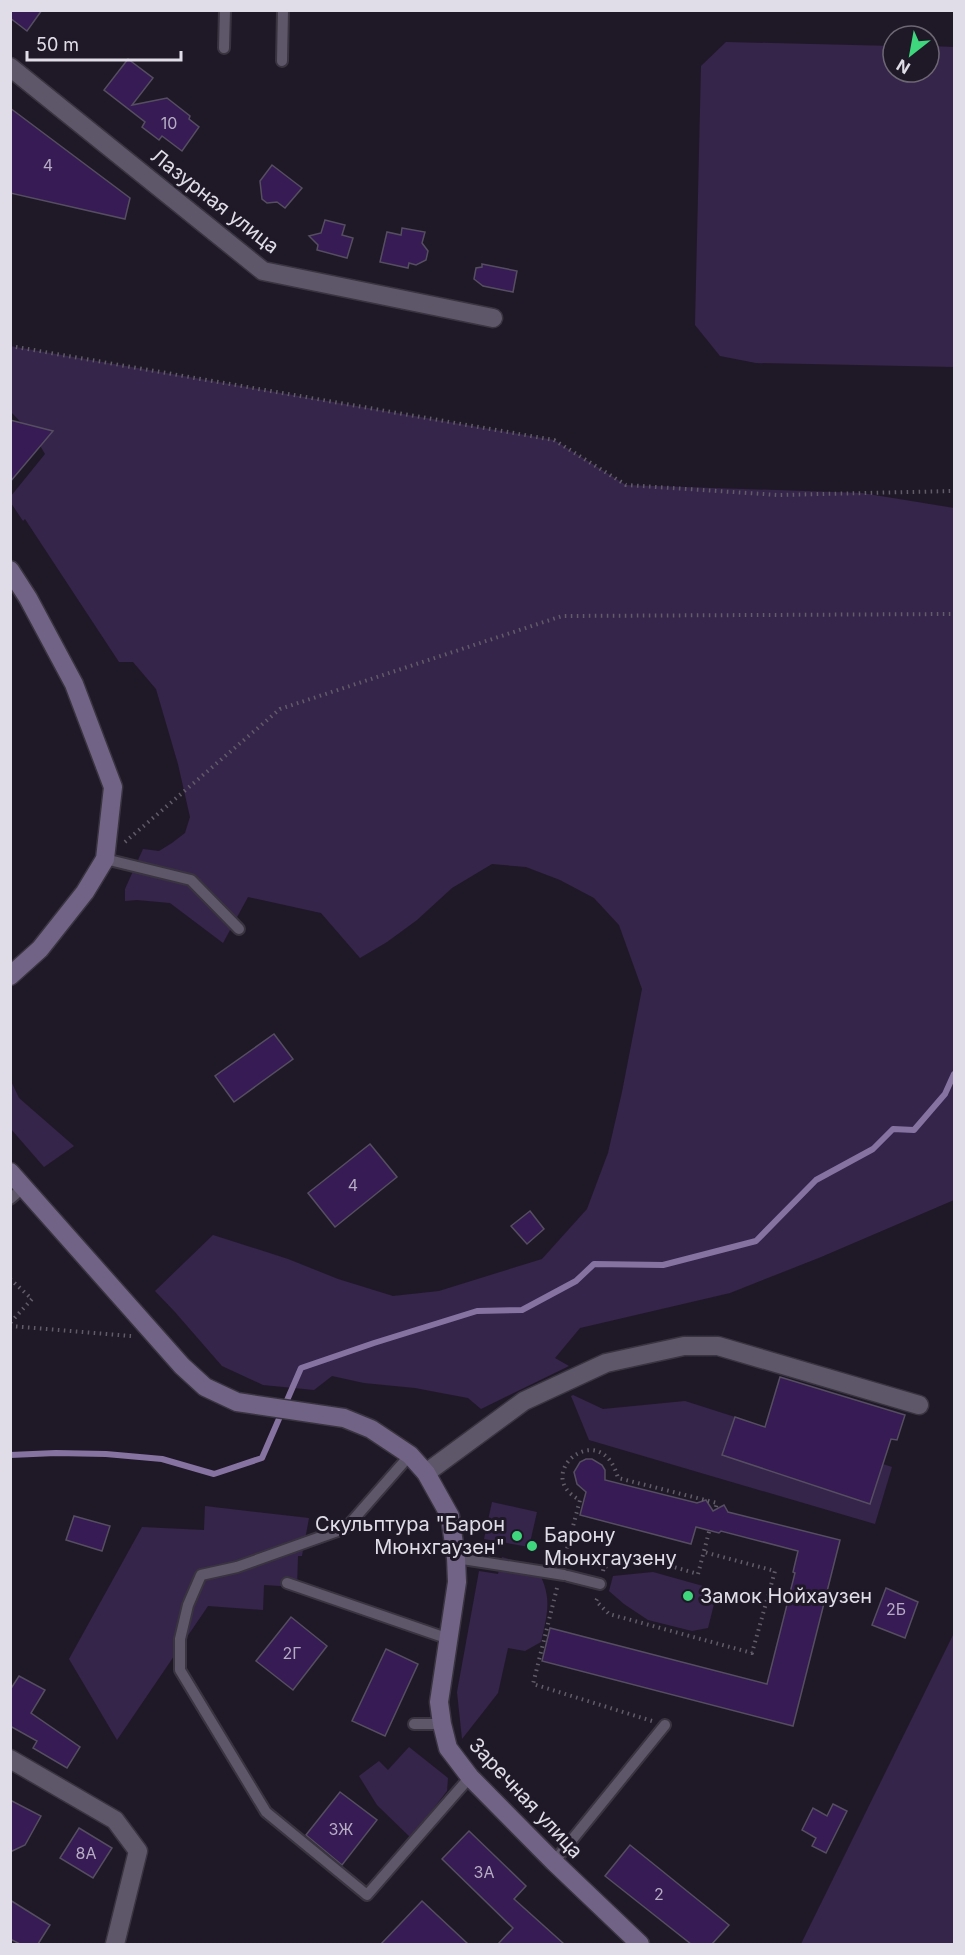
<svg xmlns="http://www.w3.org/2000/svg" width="965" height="1955" font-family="Inter,sans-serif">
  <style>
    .green { fill: #35254a }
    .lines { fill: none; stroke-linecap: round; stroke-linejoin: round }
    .stream { stroke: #8773a1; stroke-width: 6 }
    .building { fill: #361b54; stroke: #554e60; stroke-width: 1.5 }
    .lane-casing { stroke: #393440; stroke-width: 14 }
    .street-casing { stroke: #393440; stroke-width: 21 }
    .secondary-casing { stroke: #393440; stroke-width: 21 }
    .path { stroke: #615c68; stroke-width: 4; stroke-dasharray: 1.5 4.5; stroke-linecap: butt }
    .lane { stroke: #5e5769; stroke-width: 10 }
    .street { stroke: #5e5769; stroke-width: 18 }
    .secondary { stroke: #716385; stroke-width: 18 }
    .poi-dot { fill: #3ed77d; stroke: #1f1927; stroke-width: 2 }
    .labels { text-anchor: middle; stroke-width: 6; stroke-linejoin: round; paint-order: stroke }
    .number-label { font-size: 16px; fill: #b6acc3 }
    .street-label { font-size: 20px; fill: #e1dde8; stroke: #1f1927 }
    .poi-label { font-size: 20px; fill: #e1dde8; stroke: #1f1927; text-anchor: start }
  </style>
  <rect width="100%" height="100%" fill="#1f1927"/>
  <g class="green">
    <path d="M 726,42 L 893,46 L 893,72 L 929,72 L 929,46 L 954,47 L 954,367 L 756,363 L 720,356 L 695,325 L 701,66 Z"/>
    <path d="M 10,346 L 554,440 L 626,485 L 862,493 L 954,508 L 954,1200 L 821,1257 L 730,1293 L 580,1328 L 555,1358 L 569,1366 L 481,1409 L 468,1398 L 415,1388 L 364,1383 L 332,1376 L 314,1390 L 263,1385 L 222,1366 L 175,1312 L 155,1291 L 213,1235 L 288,1259 L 338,1279 L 393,1296 L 439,1291 L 542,1259 L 587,1209 L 608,1153 L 622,1092 L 642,989 L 619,925 L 594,898 L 560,880 L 526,867 L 492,864 L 452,888 L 417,920 L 387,942 L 360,958 L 321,913 L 248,897 L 223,943 L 170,903 L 137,900 L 125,901 L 125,889 L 143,849 L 159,851 L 172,843 L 185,833 L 190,817 L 178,764 L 156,689 L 133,662 L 119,662 L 25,519 L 23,521 L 11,503 L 11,496 L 45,454 L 35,437 L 11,412 Z"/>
    <path d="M 10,1079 L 19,1098 L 74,1146 L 44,1167 L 11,1129 Z"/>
    <path d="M 573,1395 L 603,1409 L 685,1401 L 892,1467 L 875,1524 L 589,1440 L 571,1396 Z"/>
    <path d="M 492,1502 L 537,1512 L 529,1547 L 484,1539 Z"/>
    <path d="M 205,1506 L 309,1518 L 302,1556 L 298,1556 L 297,1587 L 264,1585 L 263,1610 L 208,1606 L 117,1740 L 69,1659 L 142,1527 L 204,1530 Z"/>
    <path d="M 502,1557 L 535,1566 C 553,1595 548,1611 541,1642 L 525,1651 L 508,1648 L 498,1693 L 462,1739 L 457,1692 L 479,1571 L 498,1574 Z"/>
    <path d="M 653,1572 L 703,1586 L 716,1596 L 708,1628 L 692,1631 L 648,1620 L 624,1604 L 609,1591 L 613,1576 Z"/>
    <path d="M 954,1633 L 954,1944 L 801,1944 Z"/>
    <path d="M 409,1747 L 448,1778 L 447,1791 L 411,1838 L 377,1805 L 359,1776 L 379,1761 L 388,1770 Z"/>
  </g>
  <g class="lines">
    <path class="stream" d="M 10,1455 L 56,1453 L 106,1454 L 162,1459 L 214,1474 L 262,1458 L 301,1368 L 374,1343 L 477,1311 L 522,1310 L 576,1281 L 594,1264 L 663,1265 L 756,1241 L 816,1180 L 873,1149 L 893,1129 L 914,1130 L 945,1094 L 954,1074"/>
  </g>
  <g class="building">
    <path d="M 10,10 L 42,10 L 27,31 L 10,18 Z"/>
    <path d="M 128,59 L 153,78 L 132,105 L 167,98 L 190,116 L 189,119 L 199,127 L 182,151 L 162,136 L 159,140 L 142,127 L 145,122 L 104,90 Z"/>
    <path d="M 10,108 L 130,198 L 125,219 L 10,193 Z"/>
    <path d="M 272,165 L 302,188 L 285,208 L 277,202 L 267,203 L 262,199 L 260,181 Z"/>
    <path d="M 325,220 L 345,225 L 342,235 L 353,238 L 347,258 L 317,250 L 318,245 L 309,236 L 321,233 Z"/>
    <path d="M 402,228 L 425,232 L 422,243 L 428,251 L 426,260 L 416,265 L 409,263 L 408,268 L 380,262 L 387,232 L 401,235 Z"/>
    <path d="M 482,264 L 517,271 L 513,292 L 483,286 L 474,279 L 476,268 L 482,267 Z"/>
    <path d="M 10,420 L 53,431 L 10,482 Z"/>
    <path d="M 274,1034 L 293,1059 L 234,1102 L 215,1076 Z"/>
    <path d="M 370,1144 L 397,1177 L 335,1227 L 308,1193 Z"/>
    <path d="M 530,1211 L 544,1229 L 527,1244 L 511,1226 Z"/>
    <path d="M 780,1377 L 905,1415 L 897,1440 L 891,1439 L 870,1504 L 722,1455 L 735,1417 L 765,1427 Z"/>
    <path d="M 586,1459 L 592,1459 L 602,1465 L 605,1470 L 605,1480 L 697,1503 L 706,1500 L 713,1511 L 724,1505 L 728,1512 L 840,1540 L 793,1726 L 542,1661 L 550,1628 L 767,1684 L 795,1573 L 793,1572 L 798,1551 L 721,1531 L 719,1533 L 696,1527 L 691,1544 L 580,1515 L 586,1492 L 577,1484 L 574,1472 L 580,1462 Z"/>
    <path d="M 74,1516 L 110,1526 L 102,1551 L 66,1540 Z"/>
    <path d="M 886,1588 L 918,1602 L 905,1638 L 872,1625 Z"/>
    <path d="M 291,1617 L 327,1646 L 293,1690 L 256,1661 Z"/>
    <path d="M 386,1649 L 418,1664 L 385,1736 L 352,1721 Z"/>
    <path d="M 19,1676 L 45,1690 L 31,1713 L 80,1747 L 67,1768 L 33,1748 L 37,1741 L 10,1726 L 10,1690 Z"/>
    <path d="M 340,1792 L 377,1820 L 342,1865 L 306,1835 Z"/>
    <path d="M 10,1800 L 41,1816 L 25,1845 L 10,1852 Z"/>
    <path d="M 833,1804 L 847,1811 L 826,1853 L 812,1846 L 816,1838 L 802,1830 L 813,1808 L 827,1816 Z"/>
    <path d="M 79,1828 L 112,1848 L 93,1878 L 60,1858 Z"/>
    <path d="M 469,1831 L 526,1886 L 514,1899 L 564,1944 L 498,1944 L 513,1928 L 442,1859 Z"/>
    <path d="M 630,1845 L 729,1925 L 712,1944 L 691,1944 L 605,1876 Z"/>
    <path d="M 10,1900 L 50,1925 L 38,1944 L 20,1944 L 10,1939 Z"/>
    <path d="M 422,1901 L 468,1944 L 381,1944 Z"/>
  </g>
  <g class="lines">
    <g class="lane-casing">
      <g id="lane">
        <path d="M 224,48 L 225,10"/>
        <path d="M 282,61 L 283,10"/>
        <path d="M 105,859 L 191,880 L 239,929"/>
        <path d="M 10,1199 L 24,1187"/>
        <path d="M 410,1455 L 346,1528 L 237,1567 L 201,1575 L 188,1605 L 180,1639 L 180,1670 L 266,1812 L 367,1895 L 470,1777"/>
        <path d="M 456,1558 L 564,1575"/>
        <path d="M 568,1576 L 600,1584"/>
        <path d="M 287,1583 L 449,1639"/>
        <path d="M 414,1724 L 442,1724"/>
        <path d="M 554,1862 L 665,1725"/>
      </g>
    </g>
    <g class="street-casing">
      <g id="street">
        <path d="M 10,67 L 263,271 L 493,318"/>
        <path d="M 426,1473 L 524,1401 L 606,1363 L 684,1346 L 718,1346 L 919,1405"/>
        <path d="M 10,1759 L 115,1820 L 138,1851 L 115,1944"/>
      </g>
    </g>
    <g class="secondary-casing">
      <g id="secondary">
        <path d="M 10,570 L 28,598 L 74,684 L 113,787 L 105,859 L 85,892 L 40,949 L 10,976"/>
        <path d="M 10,1172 L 182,1366 L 205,1387 L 237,1402 L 344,1418 L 371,1429 L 410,1455 L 426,1473 L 450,1516 L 456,1558 L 457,1582 L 439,1702 L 442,1724 L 448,1748 L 470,1777 L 554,1862 L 640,1944"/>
      </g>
    </g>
    <g class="path">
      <path d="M 10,346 L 554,440 L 626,485 L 778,495 L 954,491"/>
      <path d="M 125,842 L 280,709 L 562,616 L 954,614"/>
      <path d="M 10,1279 L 32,1299 L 10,1323"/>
      <path d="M 10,1326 L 131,1336"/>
      <path d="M 564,1560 L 580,1500 C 530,1475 601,1415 618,1478 L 717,1503 L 715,1511"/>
      <path d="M 603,1571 L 604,1567 L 639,1557 L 698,1574 L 710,1528"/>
      <path d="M 557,1588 L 533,1684 L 652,1721"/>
      <path d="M 597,1599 L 596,1601 L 609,1614 L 752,1653 L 775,1571 L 704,1552"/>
    </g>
    <use href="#lane" class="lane"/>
    <use href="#street" class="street"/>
    <use href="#secondary" class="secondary"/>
  </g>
  <g class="poi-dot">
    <circle cx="517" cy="1536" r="6"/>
    <circle cx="532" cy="1546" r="6"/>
    <circle cx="688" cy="1596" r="6"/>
  </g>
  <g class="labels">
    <g class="number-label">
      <text x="169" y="129">10</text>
      <text x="48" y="171">4</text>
      <text x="353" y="1191">4</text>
      <text x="896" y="1615">2Б</text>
      <text x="292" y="1659">2Г</text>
      <text x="341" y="1835">3Ж</text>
      <text x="86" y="1859">8А</text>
      <text x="484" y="1878">3А</text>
      <text x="659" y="1900">2</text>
    </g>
    <g class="street-label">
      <text transform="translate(215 201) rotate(38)" y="7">Лазурная улица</text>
      <text transform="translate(526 1798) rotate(47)" y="7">Заречная улица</text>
    </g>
    <g class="poi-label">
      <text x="505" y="1531" text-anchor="end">Скульптура "Барон<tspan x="505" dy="23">Мюнхгаузен"</tspan></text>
      <text x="544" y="1542">Барону<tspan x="544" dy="23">Мюнхгаузену</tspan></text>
      <text x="700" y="1603">Замок Нойхаузен</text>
    </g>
  </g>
  <rect width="965" height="1955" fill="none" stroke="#e1dde8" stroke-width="24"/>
  <g transform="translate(911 54) rotate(211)"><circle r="28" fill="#1f1927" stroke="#6d6774" stroke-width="1.5"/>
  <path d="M0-4.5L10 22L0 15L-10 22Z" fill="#3ed77d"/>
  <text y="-9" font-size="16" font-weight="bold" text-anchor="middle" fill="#e1dde8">N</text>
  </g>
  <path d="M27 51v9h154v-9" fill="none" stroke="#e1dde8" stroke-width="3"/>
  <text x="36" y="51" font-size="18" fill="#e1dde8" stroke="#1f1927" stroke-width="4.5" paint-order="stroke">50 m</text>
</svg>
